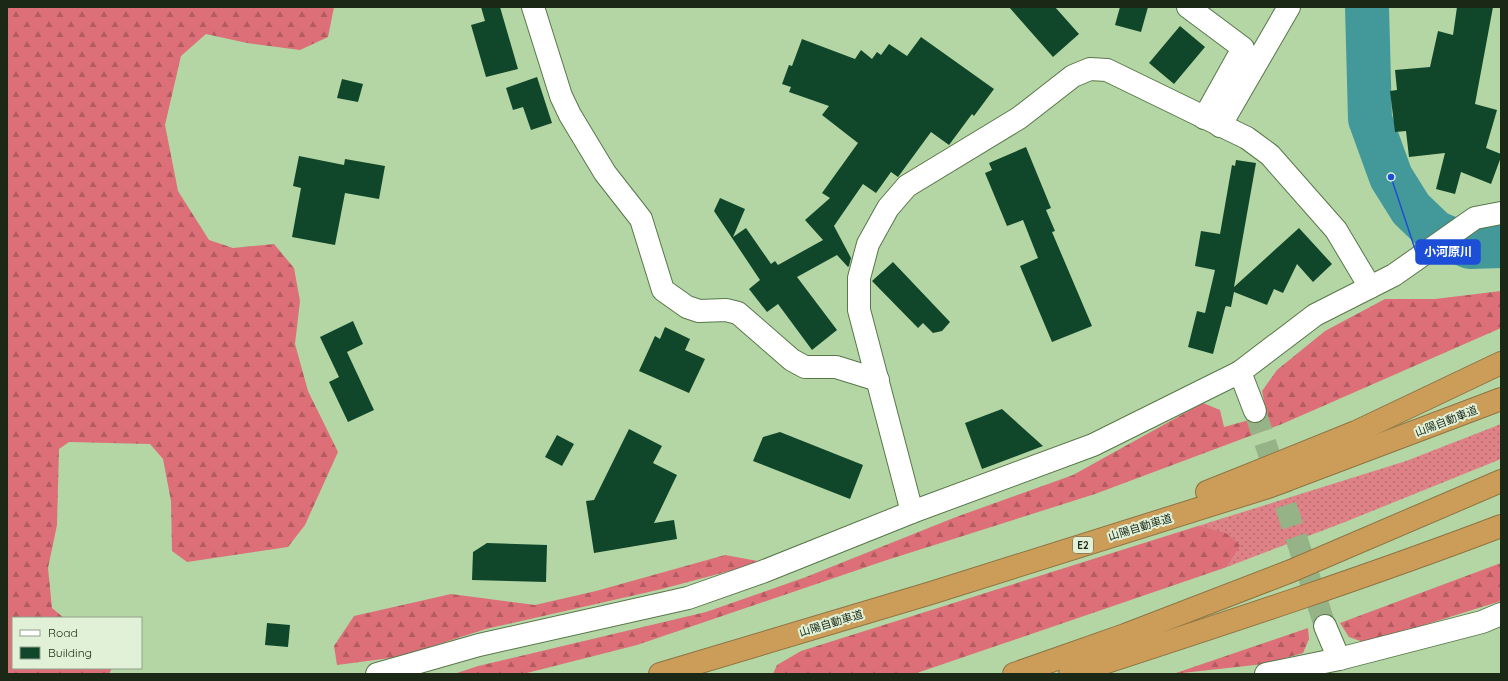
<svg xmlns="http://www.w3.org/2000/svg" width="1508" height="681" font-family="Quicksand,'Noto Sans JP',sans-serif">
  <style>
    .grass { fill: url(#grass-dots) }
    .forest { fill: url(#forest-firs) }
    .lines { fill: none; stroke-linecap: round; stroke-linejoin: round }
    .river { stroke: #43999a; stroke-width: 44 }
    .building { fill: #10472a }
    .street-tunnel { stroke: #96b388; stroke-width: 22; stroke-dasharray: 22 11; stroke-linecap: butt }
    .street-casing { stroke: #58774a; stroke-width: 24 }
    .highway-casing { stroke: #8e7442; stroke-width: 24 }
    .street { stroke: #fff; stroke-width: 22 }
    .highway { stroke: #cb9d59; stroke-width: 22 }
    .labels { text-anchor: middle; stroke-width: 4; stroke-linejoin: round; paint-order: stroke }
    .shield { fill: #e0f1d8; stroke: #576450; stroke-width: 1 }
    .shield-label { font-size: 10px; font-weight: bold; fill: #1c2816 }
    .street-label { font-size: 11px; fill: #1c2816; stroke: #e0f1d8 }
    .leader { fill: none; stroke: #1d4ed8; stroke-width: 1.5 }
    .callout-dot { fill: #1d4ed8; stroke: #e0f1d8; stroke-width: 1.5 }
    .callout { fill: #1d4ed8; stroke: #1d4ed8; stroke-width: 1.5 }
    .callout-label { font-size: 12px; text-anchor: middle; font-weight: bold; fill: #fff }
  </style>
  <defs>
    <pattern id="grass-dots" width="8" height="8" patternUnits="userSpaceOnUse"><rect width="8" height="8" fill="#de8288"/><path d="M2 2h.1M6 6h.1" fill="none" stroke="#b36a6e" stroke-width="1.8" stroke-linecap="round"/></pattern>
    <pattern id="forest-firs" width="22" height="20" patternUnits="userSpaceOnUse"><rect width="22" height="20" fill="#dd6f78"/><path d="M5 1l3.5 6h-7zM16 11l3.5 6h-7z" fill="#b25b61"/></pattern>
  </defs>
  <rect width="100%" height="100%" fill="#b4d6a5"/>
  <path class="grass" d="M 1501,424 L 1501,459 L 1345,522 L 1227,567 L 1239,545 L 1198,526 L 1406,461 Z"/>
  <g class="forest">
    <path d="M 7,7 L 334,7 L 328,37 L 300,50 L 247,43 L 206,34 L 181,56 L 165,125 L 178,191 L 209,240 L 233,248 L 274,244 L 294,268 L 300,301 L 295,344 L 308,391 L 338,452 L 305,525 L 288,547 L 187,562 L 172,551 L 171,501 L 163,459 L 150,444 L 69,442 L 59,449 L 57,525 L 48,568 L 52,608 L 64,618 L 13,618 L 13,668 L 112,668 L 109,674 L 7,674 Z"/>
    <path d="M 1501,291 L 1501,328 L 1282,424 L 1095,494 L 887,560 L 637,645 L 523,674 L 454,674 L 478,666 L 706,612 L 806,577 L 956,517 L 1073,475 L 1203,403 L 1220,410 L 1224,427 L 1267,415 L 1262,391 L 1277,370 L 1325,331 L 1385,299 L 1435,299 Z"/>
    <path d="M 1198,526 L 1226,533 L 1240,545 L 1227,567 L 914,674 L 773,674 L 777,665 L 801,651 Z"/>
    <path d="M 725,555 L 763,562 L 662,589 L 486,629 L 398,657 L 337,665 L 334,646 L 354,616 L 451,594 L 535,605 L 596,591 Z"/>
    <path d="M 1501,563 L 1501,601 L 1366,643 L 1349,637 L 1340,623 Z"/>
    <path d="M 1308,628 L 1309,639 L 1303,653 L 1264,664 L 1173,674 Z"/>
  </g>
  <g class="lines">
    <path class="river" d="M 1367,7 L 1370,119 L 1391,177 L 1411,209 L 1435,232 L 1470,247 L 1501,246"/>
  </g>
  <g class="building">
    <path d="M 481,7 L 500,7 L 518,69 L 486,77 L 471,25 L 485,21 Z"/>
    <path d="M 1009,7 L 1055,7 L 1079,34 L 1053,57 Z"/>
    <path d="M 1120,7 L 1148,7 L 1141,32 L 1115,25 Z"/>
    <path d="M 1457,7 L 1493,7 L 1475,104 L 1497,110 L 1486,148 L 1501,154 L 1501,157 L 1491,184 L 1461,172 L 1455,194 L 1436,189 L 1445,153 L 1409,157 L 1406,131 L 1395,132 L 1390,91 L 1397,90 L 1395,70 L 1430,67 L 1438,31 L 1453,35 Z"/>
    <path d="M 1180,26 L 1205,47 L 1174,84 L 1149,63 Z"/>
    <path d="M 921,37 L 994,89 L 974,116 L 972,114 L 949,145 L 931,132 L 898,177 L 891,172 L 876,193 L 863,184 L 834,226 L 851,258 L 849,266 L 848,267 L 837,255 L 797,277 L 837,330 L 812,350 L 778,304 L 767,312 L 749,289 L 760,280 L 714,211 L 720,198 L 745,209 L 733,237 L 746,228 L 771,264 L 775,261 L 778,265 L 823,240 L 805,220 L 830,198 L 822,193 L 858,143 L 822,115 L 829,106 L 789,92 L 791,87 L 782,84 L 789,65 L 792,66 L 802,39 L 855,59 L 861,50 L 872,59 L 877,52 L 881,55 L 889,44 L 907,56 Z"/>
    <path d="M 537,77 L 552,123 L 531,130 L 523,107 L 513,110 L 506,88 Z"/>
    <path d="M 342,79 L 363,84 L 358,102 L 337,98 Z"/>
    <path d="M 1026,147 L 1051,208 L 1046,210 L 1055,231 L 1052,232 L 1092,326 L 1052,342 L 1020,266 L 1038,258 L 1023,220 L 1007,226 L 985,173 L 992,170 L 989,163 Z"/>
    <path d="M 299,156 L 344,165 L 345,159 L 385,166 L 379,199 L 345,193 L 335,245 L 292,237 L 301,188 L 293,186 Z"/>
    <path d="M 1236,160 L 1256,163 L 1234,287 L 1299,228 L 1332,264 L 1313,282 L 1297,264 L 1283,293 L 1274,289 L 1267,305 L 1234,292 L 1231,307 L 1226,306 L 1225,308 L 1213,354 L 1188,347 L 1197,311 L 1205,313 L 1215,270 L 1195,266 L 1201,231 L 1220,234 L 1232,165 L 1235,166 Z"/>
    <path d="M 893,262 L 950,322 L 942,331 L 933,333 L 923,323 L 918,328 L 872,281 Z"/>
    <path d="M 353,321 L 363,344 L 347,352 L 374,410 L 348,422 L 329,382 L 339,377 L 320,337 Z"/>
    <path d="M 665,327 L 690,339 L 685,350 L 705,359 L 689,393 L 639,371 L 655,336 L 660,339 Z"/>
    <path d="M 1002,409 L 1043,446 L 982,469 L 965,423 Z"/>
    <path d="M 629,429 L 662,446 L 653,463 L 677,475 L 654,523 L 674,520 L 677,539 L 594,553 L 586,501 L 594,500 Z"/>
    <path d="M 780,432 L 863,465 L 850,499 L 753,461 L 763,437 Z"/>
    <path d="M 557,435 L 574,444 L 562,466 L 545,457 Z"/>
    <path d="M 487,543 L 547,545 L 546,582 L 472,580 L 473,552 Z"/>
    <path d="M 267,623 L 290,625 L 288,647 L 265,645 Z"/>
  </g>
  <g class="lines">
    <path class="street-tunnel" d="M 1255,411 L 1325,626"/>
    <g class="street-casing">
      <g id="street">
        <path d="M 533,7 L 561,96 L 570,115 L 605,173 L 641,219 L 663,290 L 687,307 L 699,311 L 726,310 L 738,313 L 792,360 L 805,367 L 836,367 L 878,380"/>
        <path d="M 1188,7 L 1243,48 L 1204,118"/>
        <path d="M 1220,126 L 1289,7"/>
        <path d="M 1240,372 L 1255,411"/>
        <path d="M 912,512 L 859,310 L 859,278 L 868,244 L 888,208 L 907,186 L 1019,118 L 1073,76 L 1090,69 L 1107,70 L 1247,138 L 1270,155 L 1336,230 L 1370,287"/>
        <path d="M 1325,626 L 1339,659"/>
        <path d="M 377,674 L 479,645 L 688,598 L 762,572 L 912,512 L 1093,445 L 1240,372 L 1315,315 L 1394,275 L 1475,218 L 1501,213"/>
        <path d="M 1266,674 L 1339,659 L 1482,622 L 1501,614"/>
      </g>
    </g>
    <g class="highway-casing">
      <g id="highway">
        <path d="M 1207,492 L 1356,432 L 1501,363"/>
        <path d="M 660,674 L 931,593 L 1268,487 L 1501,399"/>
        <path d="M 1014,674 L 1125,635 L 1291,571 L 1501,481"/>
        <path d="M 1070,674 C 1214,627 1359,580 1501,526"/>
      </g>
    </g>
    <use href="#street" class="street"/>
    <use href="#highway" class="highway"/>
  </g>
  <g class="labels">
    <rect class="shield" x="1073" y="537" width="20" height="16" rx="3"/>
    <g class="shield-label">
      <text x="1083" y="549">E2</text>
    </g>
    <g class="street-label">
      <text transform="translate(1446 421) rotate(-21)" y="4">山陽自動車道</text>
      <text transform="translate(1140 527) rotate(-17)" y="4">山陽自動車道</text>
      <text transform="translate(831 623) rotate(-17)" y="4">山陽自動車道</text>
    </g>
  </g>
  <path class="leader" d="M1391 177L1416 252"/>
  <circle class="callout-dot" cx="1391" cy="177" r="4"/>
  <rect class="callout" x="1416" y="240" width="64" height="24" rx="4"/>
  <g class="callout-label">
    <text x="1448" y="256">小河原川</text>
  </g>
  <rect width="1508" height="681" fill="none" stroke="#1c2816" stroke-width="16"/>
  <rect x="12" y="617" width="130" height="52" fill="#e0f1d8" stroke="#92a18a"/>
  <rect x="20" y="630" width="20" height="6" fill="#ffffff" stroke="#92a18a"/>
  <text x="48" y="637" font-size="12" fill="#1c2816">Road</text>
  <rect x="20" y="647" width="20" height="12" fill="#10472a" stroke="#92a18a"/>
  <text x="48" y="657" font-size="12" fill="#1c2816">Building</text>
</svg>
